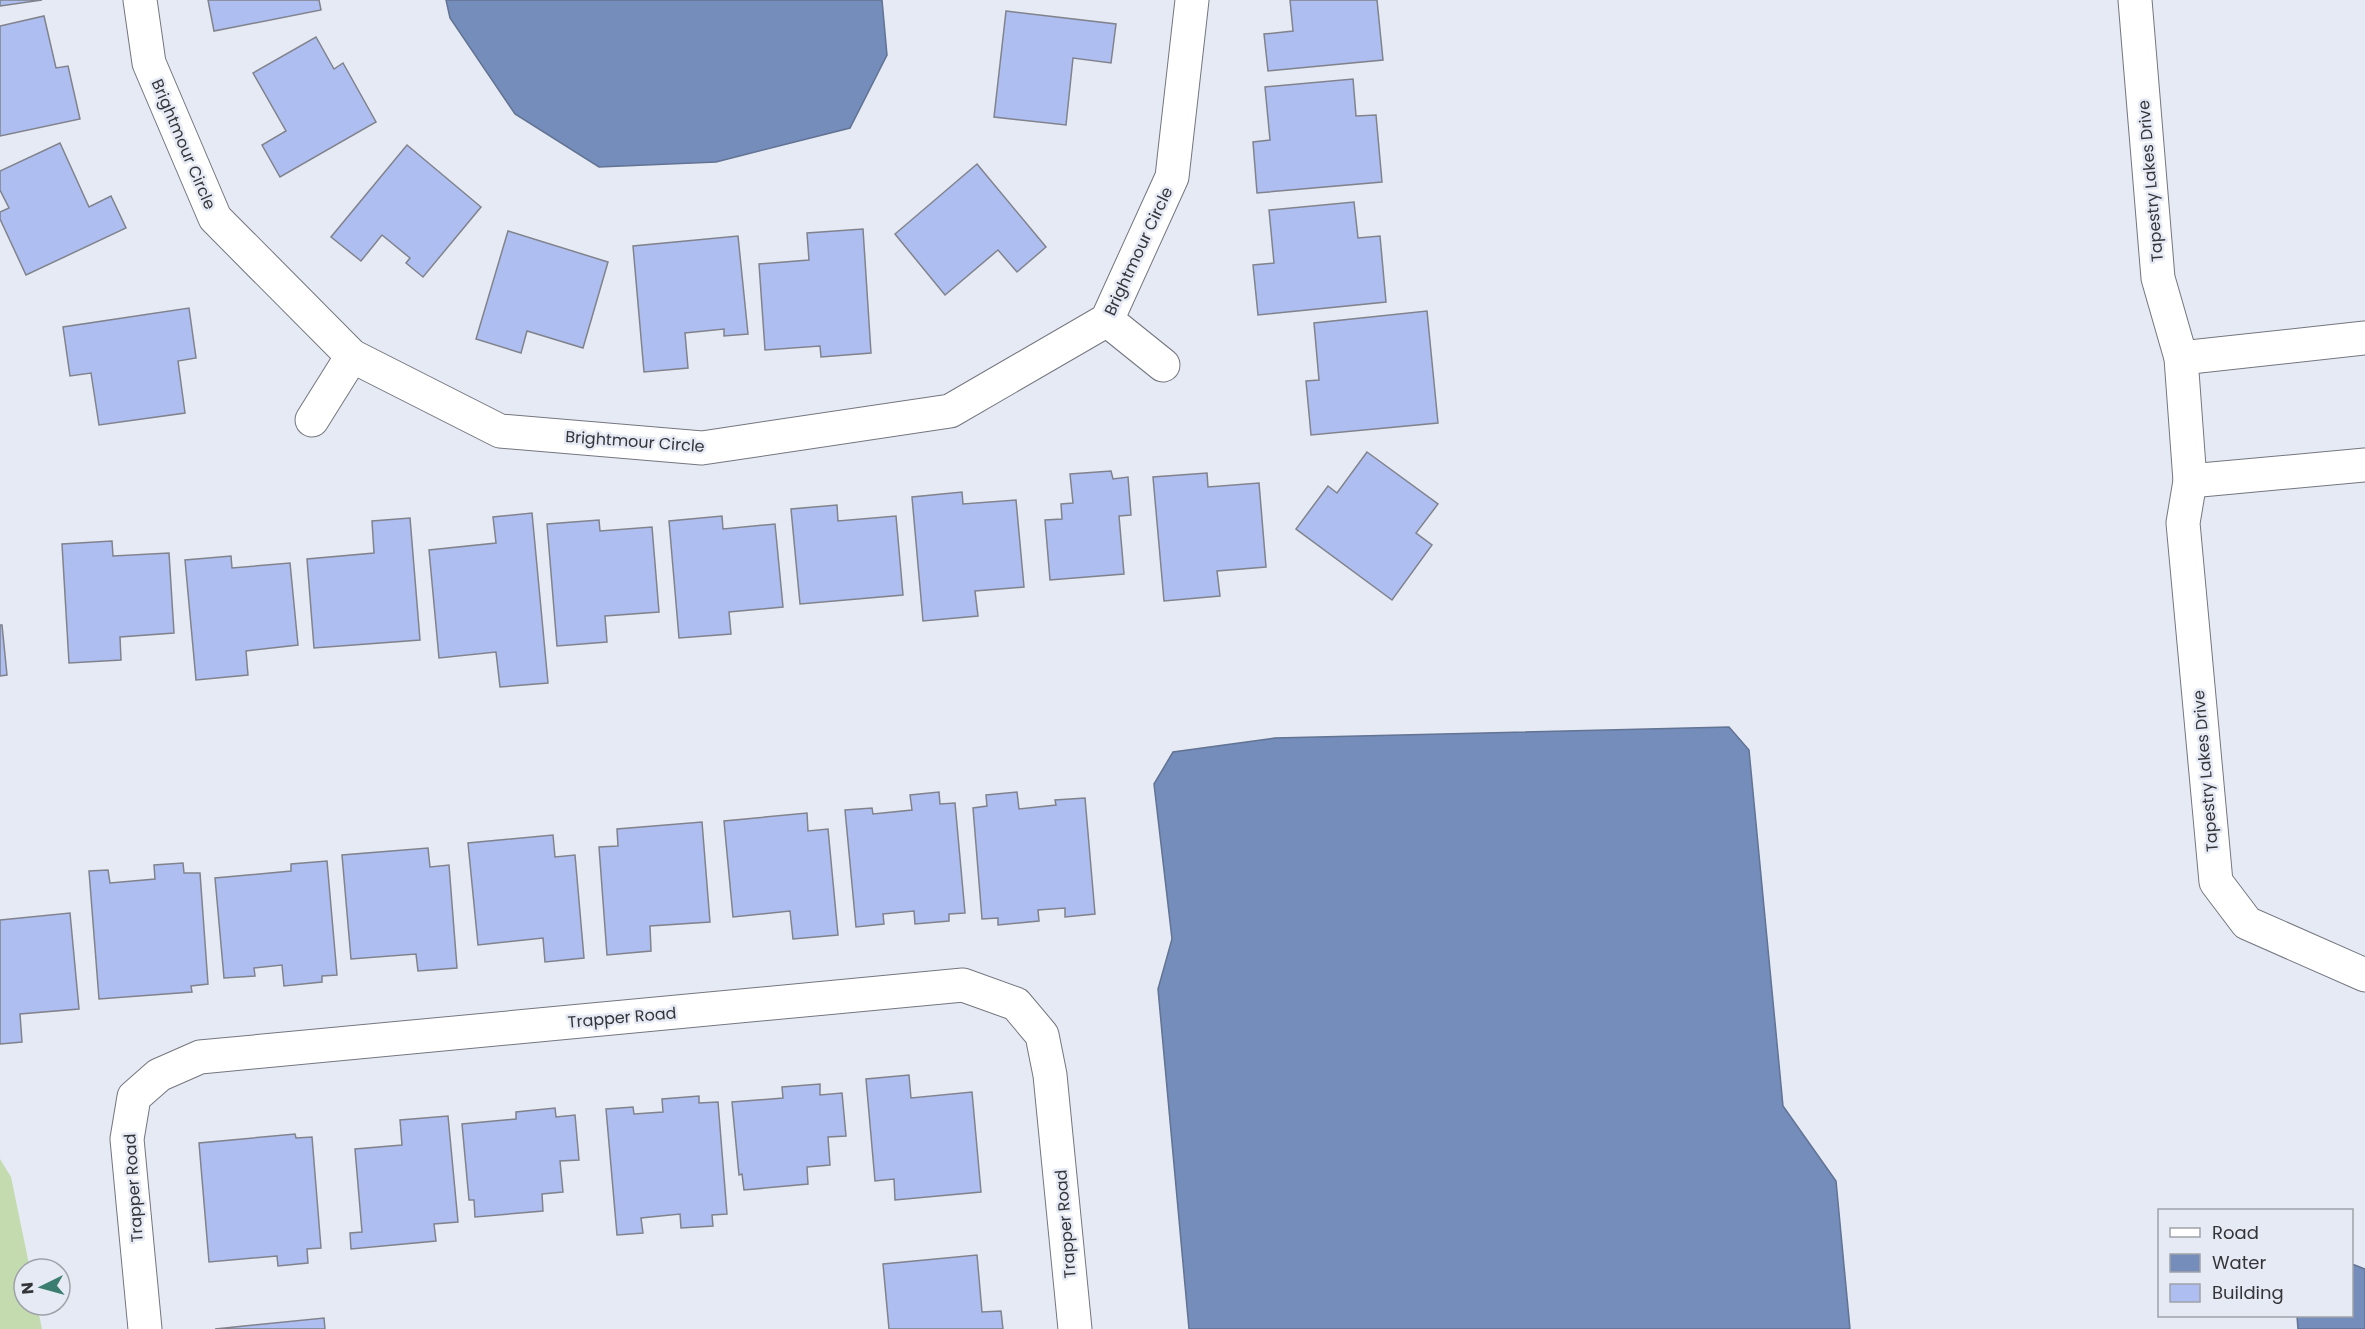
<svg xmlns="http://www.w3.org/2000/svg" width="2365" height="1329" font-family="Poppins,sans-serif">
  <style>
    .green { fill: #c4dbb0 }
    .water { fill: #758dba; stroke: #627393; stroke-width: 1.5 }
    .building { fill: #afbef1; stroke: #80838c; stroke-width: 1.5 }
    .lines { fill: none; stroke-linecap: round; stroke-linejoin: round }
    .minor-casing { stroke: #74767f; stroke-width: 35 }
    .minor { stroke: #fff; stroke-width: 33 }
    .labels { text-anchor: middle; stroke-width: 5; stroke-linejoin: round; paint-order: stroke }
    .street-label { font-size: 16px; fill: #343539; stroke: #e6eaf4 }
  </style>
  <rect width="100%" height="100%" fill="#e6eaf4"/>
  <path class="green" d="M 0,1159 L 11,1177 L 30,1269 L 24,1269 L 24,1305 L 37,1305 L 42,1329 L 0,1329 Z"/>
  <g class="water">
    <path d="M 446,0 L 882,0 L 887,55 L 850,128 L 716,162 L 599,167 L 515,114 L 450,18 Z"/>
    <path d="M 1729,727 L 1749,750 L 1783,1106 L 1836,1181 L 1850,1329 L 1189,1329 L 1158,989 L 1172,939 L 1154,784 L 1173,752 L 1275,738 Z"/>
    <path d="M 2352,1264 L 2365,1269 L 2365,1329 L 2298,1329 L 2297,1316 L 2352,1316 Z"/>
  </g>
  <g class="building">
    <path d="M 0,0 L 42,0 L 0,6 Z"/>
    <path d="M 208,0 L 319,0 L 321,10 L 214,31 Z"/>
    <path d="M 1290,0 L 1377,0 L 1383,60 L 1268,71 L 1264,34 L 1293,31 Z"/>
    <path d="M 1006,11 L 1116,24 L 1111,63 L 1073,58 L 1066,125 L 994,117 Z"/>
    <path d="M 44,16 L 56,68 L 68,66 L 80,119 L 0,136 L 0,26 Z"/>
    <path d="M 316,37 L 334,69 L 343,63 L 376,122 L 280,177 L 262,145 L 286,131 L 253,73 Z"/>
    <path d="M 1353,79 L 1356,116 L 1376,115 L 1382,182 L 1257,193 L 1253,142 L 1270,140 L 1265,87 Z"/>
    <path d="M 60,143 L 89,207 L 111,196 L 126,228 L 26,275 L 0,219 L 0,212 L 9,208 L 0,190 L 0,171 Z"/>
    <path d="M 407,145 L 481,207 L 423,277 L 406,263 L 410,258 L 382,235 L 361,261 L 331,237 Z"/>
    <path d="M 977,164 L 1046,247 L 1017,272 L 998,250 L 945,295 L 895,234 Z"/>
    <path d="M 1354,202 L 1358,238 L 1380,236 L 1386,302 L 1258,315 L 1253,265 L 1274,263 L 1269,210 Z"/>
    <path d="M 863,229 L 871,353 L 821,357 L 820,346 L 765,350 L 759,264 L 809,260 L 807,233 Z"/>
    <path d="M 508,231 L 608,262 L 583,348 L 527,331 L 521,353 L 476,339 Z"/>
    <path d="M 738,236 L 748,334 L 724,336 L 724,329 L 685,333 L 688,368 L 644,372 L 633,246 Z"/>
    <path d="M 189,308 L 196,358 L 178,361 L 185,413 L 99,425 L 91,373 L 70,376 L 63,327 Z"/>
    <path d="M 1427,311 L 1438,423 L 1311,435 L 1306,381 L 1319,380 L 1314,323 Z"/>
    <path d="M 1367,452 L 1438,504 L 1416,533 L 1432,545 L 1392,600 L 1296,529 L 1328,486 L 1337,493 Z"/>
    <path d="M 1111,471 L 1113,479 L 1128,477 L 1131,515 L 1119,516 L 1124,574 L 1050,580 L 1045,520 L 1062,519 L 1061,504 L 1073,503 L 1070,474 Z"/>
    <path d="M 1207,473 L 1208,487 L 1259,483 L 1266,567 L 1217,571 L 1220,596 L 1164,601 L 1153,477 Z"/>
    <path d="M 962,492 L 963,504 L 1016,500 L 1024,587 L 975,591 L 978,616 L 923,621 L 912,497 Z"/>
    <path d="M 837,505 L 838,521 L 896,516 L 903,595 L 800,604 L 791,509 Z"/>
    <path d="M 532,513 L 548,683 L 500,687 L 496,652 L 439,658 L 429,550 L 496,543 L 493,517 Z"/>
    <path d="M 722,516 L 723,529 L 775,524 L 783,607 L 729,612 L 731,634 L 679,638 L 669,521 Z"/>
    <path d="M 410,518 L 420,640 L 314,648 L 307,559 L 374,553 L 372,521 Z"/>
    <path d="M 599,520 L 600,531 L 652,527 L 659,612 L 605,616 L 607,642 L 557,646 L 547,524 Z"/>
    <path d="M 112,541 L 113,556 L 169,553 L 174,633 L 120,637 L 121,660 L 69,663 L 62,544 Z"/>
    <path d="M 231,556 L 232,568 L 290,563 L 298,645 L 246,651 L 248,675 L 196,680 L 185,560 Z"/>
    <path d="M 0,625 L 2,625 L 7,675 L 0,676 Z"/>
    <path d="M 939,792 L 940,804 L 955,803 L 965,913 L 949,914 L 949,921 L 915,924 L 914,911 L 883,914 L 884,924 L 856,927 L 845,810 L 872,808 L 873,814 L 912,810 L 910,795 Z"/>
    <path d="M 1017,792 L 1019,809 L 1056,805 L 1055,800 L 1085,798 L 1095,914 L 1065,917 L 1065,908 L 1038,910 L 1039,921 L 998,925 L 998,918 L 982,919 L 973,808 L 987,806 L 986,795 Z"/>
    <path d="M 807,813 L 808,831 L 828,829 L 838,935 L 793,939 L 790,911 L 733,917 L 724,821 Z"/>
    <path d="M 702,822 L 710,922 L 650,926 L 651,951 L 607,955 L 599,847 L 618,846 L 617,829 Z"/>
    <path d="M 553,835 L 555,857 L 575,855 L 584,958 L 545,962 L 543,938 L 478,945 L 468,843 Z"/>
    <path d="M 428,848 L 430,867 L 449,865 L 457,968 L 418,971 L 416,954 L 351,959 L 342,855 Z"/>
    <path d="M 327,861 L 337,975 L 322,976 L 322,982 L 284,986 L 282,965 L 254,968 L 255,976 L 224,978 L 215,878 L 291,871 L 291,864 Z"/>
    <path d="M 183,863 L 184,873 L 200,873 L 208,984 L 191,986 L 192,992 L 99,999 L 89,871 L 108,870 L 110,883 L 155,879 L 154,865 Z"/>
    <path d="M 70,913 L 79,1009 L 20,1014 L 22,1042 L 0,1044 L 0,920 Z"/>
    <path d="M 909,1075 L 911,1098 L 972,1092 L 981,1192 L 895,1200 L 894,1179 L 875,1181 L 866,1079 Z"/>
    <path d="M 820,1084 L 820,1095 L 842,1093 L 846,1136 L 828,1137 L 830,1165 L 807,1167 L 808,1184 L 744,1190 L 742,1174 L 739,1175 L 732,1102 L 783,1098 L 782,1087 Z"/>
    <path d="M 699,1096 L 699,1103 L 718,1102 L 727,1214 L 712,1215 L 713,1226 L 681,1228 L 680,1214 L 641,1218 L 643,1233 L 617,1235 L 606,1109 L 633,1107 L 634,1114 L 663,1112 L 662,1099 Z"/>
    <path d="M 555,1108 L 556,1117 L 575,1115 L 579,1160 L 560,1161 L 563,1192 L 542,1194 L 543,1211 L 475,1217 L 474,1200 L 469,1200 L 462,1124 L 516,1119 L 516,1112 Z"/>
    <path d="M 448,1116 L 458,1222 L 434,1224 L 436,1241 L 351,1249 L 350,1233 L 362,1232 L 355,1149 L 402,1145 L 400,1120 Z"/>
    <path d="M 295,1134 L 296,1138 L 312,1137 L 321,1248 L 307,1249 L 308,1263 L 278,1266 L 277,1256 L 209,1262 L 199,1143 Z"/>
    <path d="M 977,1255 L 982,1312 L 1001,1311 L 1003,1329 L 889,1329 L 883,1264 Z"/>
    <path d="M 324,1318 L 325,1329 L 215,1329 Z"/>
  </g>
  <g class="lines">
    <g class="minor-casing">
      <g id="minor">
        <path d="M 140,0 L 149,63 L 215,218 L 352,356 L 500,431 L 702,448 L 950,411 L 1107,320 L 1172,177 L 1192,0"/>
        <path d="M 2135,0 L 2158,278 L 2181,358 L 2190,481 L 2183,523 L 2216,882 L 2247,923 L 2365,975"/>
        <path d="M 1107,320 L 1163,365"/>
        <path d="M 2181,358 L 2365,338"/>
        <path d="M 312,420 L 352,356"/>
        <path d="M 2190,481 L 2365,465"/>
        <path d="M 145,1329 L 127,1139 L 134,1097 L 159,1075 L 200,1057 L 963,985 L 1016,1004 L 1042,1035 L 1050,1075 L 1075,1329"/>
      </g>
    </g>
    <use href="#minor" class="minor"/>
  </g>
  <g class="labels">
    <g class="street-label">
      <text transform="translate(184 144) rotate(67)" y="6">Brightmour Circle</text>
      <text transform="translate(2150 181) rotate(-95)" y="6">Tapestry Lakes Drive</text>
      <text transform="translate(1138 251) rotate(-65)" y="6">Brightmour Circle</text>
      <text transform="translate(635 441) rotate(4)" y="6">Brightmour Circle</text>
      <text transform="translate(2205 771) rotate(-95)" y="6">Tapestry Lakes Drive</text>
      <text transform="translate(622 1017) rotate(-5)" y="6">Trapper Road</text>
      <text transform="translate(133 1188) rotate(-94)" y="6">Trapper Road</text>
      <text transform="translate(1065 1224) rotate(-95)" y="6">Trapper Road</text>
    </g>
  </g>
  <rect x="2158" y="1209" width="195" height="108" fill="#e6eaf4" stroke="#9fa2a9" stroke-width="1.5"/>
  <rect x="2170" y="1228" width="30" height="9" fill="#ffffff" stroke="#9fa2a9" stroke-width="1.5"/>
  <text x="2212" y="1239" font-size="18" fill="#343539">Road</text>
  <rect x="2170" y="1254" width="30" height="18" fill="#758dba" stroke="#9fa2a9" stroke-width="1.5"/>
  <text x="2212" y="1269" font-size="18" fill="#343539">Water</text>
  <rect x="2170" y="1284" width="30" height="18" fill="#afbef1" stroke="#9fa2a9" stroke-width="1.5"/>
  <text x="2212" y="1299" font-size="18" fill="#343539">Building</text>
  <g transform="translate(42 1287) rotate(265)"><circle r="28" fill="#e6eaf4" stroke="#9fa2a9" stroke-width="1.5"/>
  <path d="M0-4.5L10 22L0 15L-10 22Z" fill="#3b7d6f"/>
  <text y="-9" font-size="16" font-weight="bold" text-anchor="middle" fill="#343539">N</text>
  </g>
</svg>
